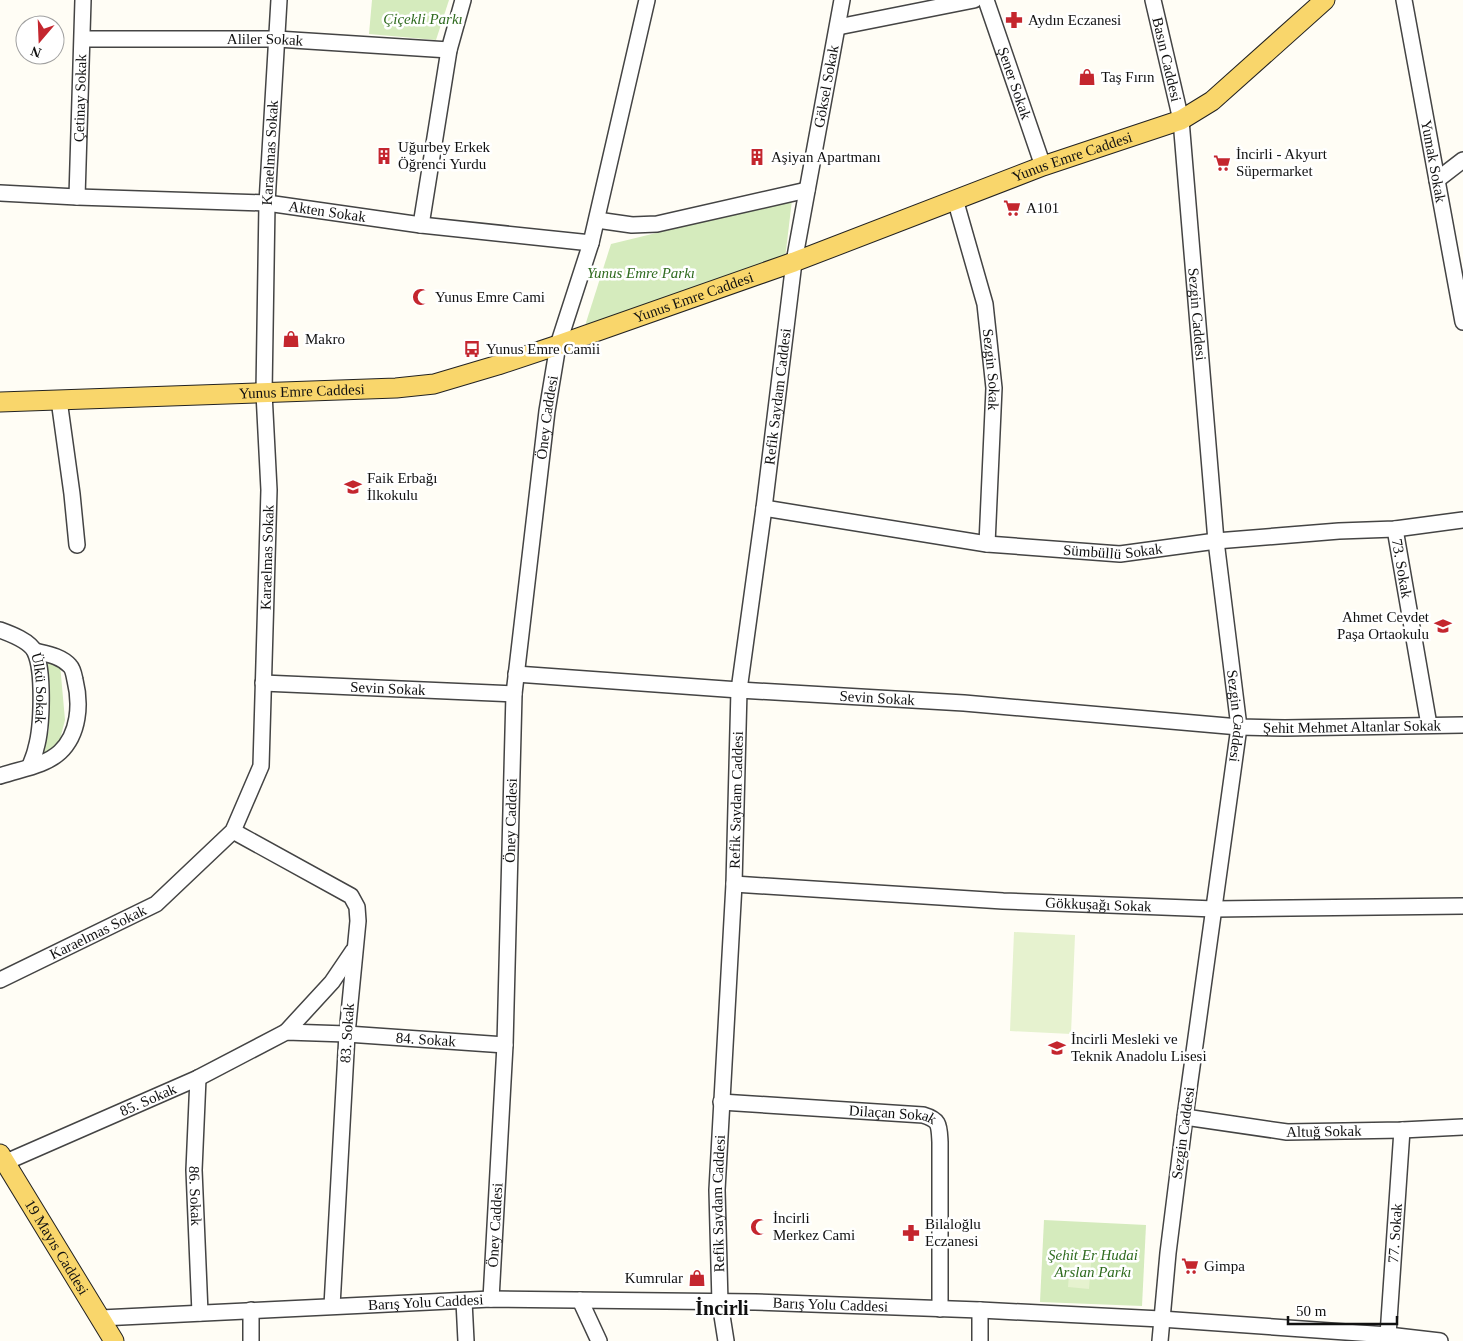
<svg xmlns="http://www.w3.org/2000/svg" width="1463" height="1341" font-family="'Times New Roman',serif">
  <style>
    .green { fill: #d5ebbd }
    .pitch { fill: #e6f2cf }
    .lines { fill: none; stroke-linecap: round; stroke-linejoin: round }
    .minor-casing { stroke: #444; stroke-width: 18 }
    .major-casing { stroke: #222; stroke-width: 21 }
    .minor { stroke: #fff; stroke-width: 15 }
    .major { stroke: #f9d66b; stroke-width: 19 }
    .labels { text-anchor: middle; stroke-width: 5; stroke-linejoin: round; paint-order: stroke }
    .park-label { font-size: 15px; font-style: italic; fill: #2f6b1f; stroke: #fff }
    .poi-label { font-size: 15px; fill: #111; stroke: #fff; text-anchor: start }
    .street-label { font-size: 15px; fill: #111; stroke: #fff }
    .district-label { font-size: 20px; font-weight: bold; fill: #111; stroke: #fff }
  </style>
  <rect width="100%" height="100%" fill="#fffdf5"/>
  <g class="green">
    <path d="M 372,0 L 449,0 L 436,40 L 369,34 Z"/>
    <path d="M 792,200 L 785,259 L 583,332 L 611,244 Z"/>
    <path d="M 52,660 L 60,664 L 65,720 L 59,743 L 48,755 L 41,752 L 49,730 L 46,665 Z"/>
    <path d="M 1044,1220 L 1146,1225 L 1142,1306 L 1040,1302 Z"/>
  </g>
  <g class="pitch">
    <path d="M 1014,932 L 1075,935 L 1071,1034 L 1010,1031 Z"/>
    <path d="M 1071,1250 L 1092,1252 L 1089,1289 L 1068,1287 Z"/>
  </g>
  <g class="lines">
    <g class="minor-casing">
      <g id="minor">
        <path id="s1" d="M 986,0 L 1043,166"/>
        <path id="s2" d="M 1153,0 L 1181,120 L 1216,541 L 1239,727 L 1185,1117 L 1168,1253 L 1160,1341"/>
        <path id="s3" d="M 1404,0 L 1463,322"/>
        <path d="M 838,27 L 974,0"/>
        <path id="s4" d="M 83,39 L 277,39 L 449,50"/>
        <path d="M 1437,180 L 1463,160"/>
        <path id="s5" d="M 0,193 L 77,197 L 267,203 L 421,225 L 591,243"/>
        <path id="s6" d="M 77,197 L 83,0"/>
        <path id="s7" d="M 955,199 L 985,304 L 994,388 L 987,544"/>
        <path d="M 597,220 L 632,225 L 657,224 L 807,190"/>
        <path d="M 421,225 L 449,50 L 463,0"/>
        <path d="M 59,400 L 72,494 L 77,545"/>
        <path id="s8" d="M 764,508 L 987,544 L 1120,554 L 1216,541 L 1339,531 L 1395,529 L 1463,520"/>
        <path id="s9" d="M 1395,529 L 1429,725"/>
        <path id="s10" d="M 0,630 C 11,634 30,641 35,652 C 44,671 42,728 36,748 C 35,754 32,760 30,766"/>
        <path id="s11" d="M 516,674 L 739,690 L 964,703 L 1239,727 L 1285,728 L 1463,725"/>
        <path id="s12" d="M 263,683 L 514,694"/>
        <path d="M 0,776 C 20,769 45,766 60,752 C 79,734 81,704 75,680 C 74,675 73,669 70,666 C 61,656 47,654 35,651"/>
        <path d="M 233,831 L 351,896 L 357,907 L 358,921 L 347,1034 L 332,1306"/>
        <path id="s13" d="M 734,884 L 1003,901 L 1215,909 L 1463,906"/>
        <path id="s14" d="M 0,980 L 156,904 L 233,831 L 261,766 L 269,490 L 264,393 L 267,203 L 279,0"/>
        <path d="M 286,1032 L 332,982 L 353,951"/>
        <path id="s15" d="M 198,1078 L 194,1170 L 200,1313"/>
        <path id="s16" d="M 721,1102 L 923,1115 C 940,1120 939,1125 940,1142 L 940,1309"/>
        <path id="s17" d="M 1185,1117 L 1287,1132 L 1402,1130 L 1463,1127"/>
        <path id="s18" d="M 6,1162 L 198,1078 L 286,1032 L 347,1034 L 505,1045"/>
        <path id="s19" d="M 491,1299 L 505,1045 L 514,694 L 547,411 L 558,345 L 591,243 L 647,0"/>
        <path d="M 580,1300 L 599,1341"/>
        <path d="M 464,1301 L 466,1341"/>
        <path d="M 251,1310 L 251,1341"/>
        <path id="s20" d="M 101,1318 L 491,1299 L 755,1302 L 980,1310 L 1161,1319 L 1388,1335 L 1440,1341"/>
        <path id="s21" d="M 1388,1335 L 1402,1130"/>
        <path id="s22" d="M 726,1341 L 720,1303 L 717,1190 L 734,884 L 739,690 L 764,508 L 794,262 L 842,0"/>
        <path d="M 980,1341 L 980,1310"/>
      </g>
    </g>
    <g class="major-casing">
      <g id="major">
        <path id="s23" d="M 0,402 L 396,388 L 434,384 L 498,365 L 558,345 L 794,262 L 1043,166 L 1181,120 L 1212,101 L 1325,0"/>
        <path id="s24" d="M 0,1154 L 114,1341"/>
      </g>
    </g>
    <use href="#minor" class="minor"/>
    <use href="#major" class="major"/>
  </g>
  <defs>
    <g id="pharmacy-bare" transform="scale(1.35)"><path d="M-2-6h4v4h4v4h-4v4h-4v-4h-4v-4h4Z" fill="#c4262e" stroke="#fff" stroke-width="2.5" paint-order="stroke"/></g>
    <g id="shop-bare" transform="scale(1.35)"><path d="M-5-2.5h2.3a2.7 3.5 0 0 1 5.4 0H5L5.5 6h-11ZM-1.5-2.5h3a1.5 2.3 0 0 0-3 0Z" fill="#c4262e" stroke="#fff" stroke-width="2.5" paint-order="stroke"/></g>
    <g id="building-bare" transform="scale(1.35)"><path d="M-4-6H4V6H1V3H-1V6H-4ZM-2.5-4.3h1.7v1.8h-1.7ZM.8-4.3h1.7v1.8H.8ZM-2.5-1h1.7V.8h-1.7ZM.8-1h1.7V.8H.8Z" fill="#c4262e" stroke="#fff" stroke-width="2.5" paint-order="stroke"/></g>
    <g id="supermarket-bare" transform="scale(1.35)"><path d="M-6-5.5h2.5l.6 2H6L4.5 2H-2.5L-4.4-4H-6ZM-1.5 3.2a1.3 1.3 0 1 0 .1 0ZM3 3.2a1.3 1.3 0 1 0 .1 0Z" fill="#c4262e" stroke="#fff" stroke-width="2.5" paint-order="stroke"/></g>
    <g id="mosque-bare" transform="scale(1.35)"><path d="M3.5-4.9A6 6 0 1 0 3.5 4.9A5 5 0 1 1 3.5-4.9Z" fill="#c4262e" stroke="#fff" stroke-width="2.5" paint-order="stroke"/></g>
    <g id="bus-bare" transform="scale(1.35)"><path d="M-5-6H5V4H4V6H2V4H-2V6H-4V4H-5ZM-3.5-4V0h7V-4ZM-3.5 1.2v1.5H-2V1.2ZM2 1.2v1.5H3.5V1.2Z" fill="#c4262e" stroke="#fff" stroke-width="2.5" paint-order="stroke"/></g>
    <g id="school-bare" transform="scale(1.35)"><path d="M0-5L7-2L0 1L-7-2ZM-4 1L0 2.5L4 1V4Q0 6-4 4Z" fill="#c4262e" stroke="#fff" stroke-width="2.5" paint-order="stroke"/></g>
  </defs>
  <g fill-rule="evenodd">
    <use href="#pharmacy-bare" x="1014" y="20"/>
    <use href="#shop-bare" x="1087" y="77"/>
    <use href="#building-bare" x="384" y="156"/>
    <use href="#building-bare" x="757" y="157"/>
    <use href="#supermarket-bare" x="1222" y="163"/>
    <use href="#supermarket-bare" x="1012" y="208"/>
    <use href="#mosque-bare" x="421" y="297"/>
    <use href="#shop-bare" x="291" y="339"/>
    <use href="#bus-bare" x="472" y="349"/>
    <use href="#school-bare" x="353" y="487"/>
    <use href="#school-bare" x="1443" y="626"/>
    <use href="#school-bare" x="1057" y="1048"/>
    <use href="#mosque-bare" x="759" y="1227"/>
    <use href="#pharmacy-bare" x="911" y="1233"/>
    <use href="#supermarket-bare" x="1190" y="1266"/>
    <use href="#shop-bare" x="697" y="1278"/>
  </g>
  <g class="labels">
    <g class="park-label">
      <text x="423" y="24">Çiçekli Parkı</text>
      <text x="641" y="278">Yunus Emre Parkı</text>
      <text x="1093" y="1260">Şehit Er Hudai<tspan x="1093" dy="17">Arslan Parkı</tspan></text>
    </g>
    <g class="poi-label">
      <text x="1028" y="25">Aydın Eczanesi</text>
      <text x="1101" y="82">Taş Fırın</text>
      <text x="398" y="152">Uğurbey Erkek<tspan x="398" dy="17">Öğrenci Yurdu</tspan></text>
      <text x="1236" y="159">İncirli - Akyurt<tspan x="1236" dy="17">Süpermarket</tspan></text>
      <text x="771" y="162">Aşiyan Apartmanı</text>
      <text x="1026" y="213">A101</text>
      <text x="435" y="302">Yunus Emre Cami</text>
      <text x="305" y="344">Makro</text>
      <text x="486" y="354">Yunus Emre Camii</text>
      <text x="367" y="483">Faik Erbağı<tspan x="367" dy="17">İlkokulu</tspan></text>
      <text x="1429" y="622" text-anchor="end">Ahmet Cevdet<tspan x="1429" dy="17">Paşa Ortaokulu</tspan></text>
      <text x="1071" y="1044">İncirli Mesleki ve<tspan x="1071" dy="17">Teknik Anadolu Lisesi</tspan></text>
      <text x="773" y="1223">İncirli<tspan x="773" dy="17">Merkez Cami</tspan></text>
      <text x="925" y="1229">Bilaloğlu<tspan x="925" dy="17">Eczanesi</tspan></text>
      <text x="1204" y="1271">Gimpa</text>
      <text x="683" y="1283" text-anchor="end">Kumrular</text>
    </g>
    <g class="street-label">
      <text dy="5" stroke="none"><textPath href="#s4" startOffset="182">Aliler Sokak</textPath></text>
      <text dy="5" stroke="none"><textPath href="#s2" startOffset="61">Basın Caddesi</textPath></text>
      <text dy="5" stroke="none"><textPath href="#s1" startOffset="88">Şener Sokak</textPath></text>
      <text dy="5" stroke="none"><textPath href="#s22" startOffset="1262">Göksel Sokak</textPath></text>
      <text dy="5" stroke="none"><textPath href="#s6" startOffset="99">Çetinay Sokak</textPath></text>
      <text dy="5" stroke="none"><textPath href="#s14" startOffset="964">Karaelmas Sokak</textPath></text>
      <text dy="5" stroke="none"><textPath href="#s23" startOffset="1112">Yunus Emre Caddesi</textPath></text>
      <text dy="5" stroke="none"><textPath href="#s3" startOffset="164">Yumak Sokak</textPath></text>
      <text dy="5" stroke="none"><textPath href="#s5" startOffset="328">Akten Sokak</textPath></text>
      <text dy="5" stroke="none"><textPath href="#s23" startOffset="708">Yunus Emre Caddesi</textPath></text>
      <text dy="5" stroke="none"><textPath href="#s2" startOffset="318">Sezgin Caddesi</textPath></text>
      <text dy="5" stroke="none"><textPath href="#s7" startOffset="175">Sezgin Sokak</textPath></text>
      <text dy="5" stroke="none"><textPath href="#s23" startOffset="302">Yunus Emre Caddesi</textPath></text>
      <text dy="5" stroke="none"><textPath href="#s22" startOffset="948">Refik Saydam Caddesi</textPath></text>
      <text dy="5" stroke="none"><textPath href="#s19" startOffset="884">Öney Caddesi</textPath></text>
      <text dy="5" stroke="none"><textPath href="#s8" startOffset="352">Sümbüllü Sokak</textPath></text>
      <text dy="5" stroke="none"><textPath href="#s14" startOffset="559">Karaelmas Sokak</textPath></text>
      <text dy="5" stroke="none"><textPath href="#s9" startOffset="40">73. Sokak</textPath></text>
      <text dy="5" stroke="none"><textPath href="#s12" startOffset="125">Sevin Sokak</textPath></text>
      <text dy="5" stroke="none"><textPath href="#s10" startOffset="79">Ülkü Sokak</textPath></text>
      <text dy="5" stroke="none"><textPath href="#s11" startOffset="362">Sevin Sokak</textPath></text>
      <text dy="5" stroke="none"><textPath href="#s2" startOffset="722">Sezgin Caddesi</textPath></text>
      <text dy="5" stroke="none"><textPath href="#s11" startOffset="838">Şehit Mehmet Altanlar Sokak</textPath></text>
      <text dy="5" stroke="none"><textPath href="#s22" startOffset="542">Refik Saydam Caddesi</textPath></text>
      <text dy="5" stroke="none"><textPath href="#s19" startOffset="479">Öney Caddesi</textPath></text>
      <text dy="5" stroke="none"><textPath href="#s13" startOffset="365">Gökkuşağı Sokak</textPath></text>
      <text dy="5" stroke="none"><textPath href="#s14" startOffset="109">Karaelmas Sokak</textPath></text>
      <text transform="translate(347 1033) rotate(-86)" y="5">83. Sokak</text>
      <text dy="5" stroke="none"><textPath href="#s18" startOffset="449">84. Sokak</textPath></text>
      <text dy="5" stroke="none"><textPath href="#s18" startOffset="155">85. Sokak</textPath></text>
      <text dy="5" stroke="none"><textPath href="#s16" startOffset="172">Dilaçan Sokak</textPath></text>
      <text dy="5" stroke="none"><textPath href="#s17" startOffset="140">Altuğ Sokak</textPath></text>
      <text transform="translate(1183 1133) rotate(-82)" y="5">Sezgin Caddesi</text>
      <text dy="5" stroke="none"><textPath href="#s15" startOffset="118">86. Sokak</textPath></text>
      <text dy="5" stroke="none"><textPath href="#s22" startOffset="138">Refik Saydam Caddesi</textPath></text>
      <text dy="5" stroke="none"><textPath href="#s19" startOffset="74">Öney Caddesi</textPath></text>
      <text dy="5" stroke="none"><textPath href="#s21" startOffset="102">77. Sokak</textPath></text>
      <text dy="5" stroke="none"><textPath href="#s24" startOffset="109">19 Mayıs Caddesi</textPath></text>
      <text dy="5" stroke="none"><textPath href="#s20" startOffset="325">Barış Yolu Caddesi</textPath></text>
      <text dy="5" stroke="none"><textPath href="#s20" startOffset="730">Barış Yolu Caddesi</textPath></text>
    </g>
    <g class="district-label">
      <text x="722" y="1315">İncirli</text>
    </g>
  </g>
  <g transform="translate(40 40) rotate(199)"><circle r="24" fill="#ffffff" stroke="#a0a0a0"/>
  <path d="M0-4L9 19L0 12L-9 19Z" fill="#c4262e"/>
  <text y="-8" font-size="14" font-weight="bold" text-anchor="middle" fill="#111111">N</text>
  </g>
  <path d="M1288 1316v8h109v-8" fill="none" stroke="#111111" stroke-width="2.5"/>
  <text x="1296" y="1316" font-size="15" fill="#111111" stroke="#ffffff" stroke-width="4" paint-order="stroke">50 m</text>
</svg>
